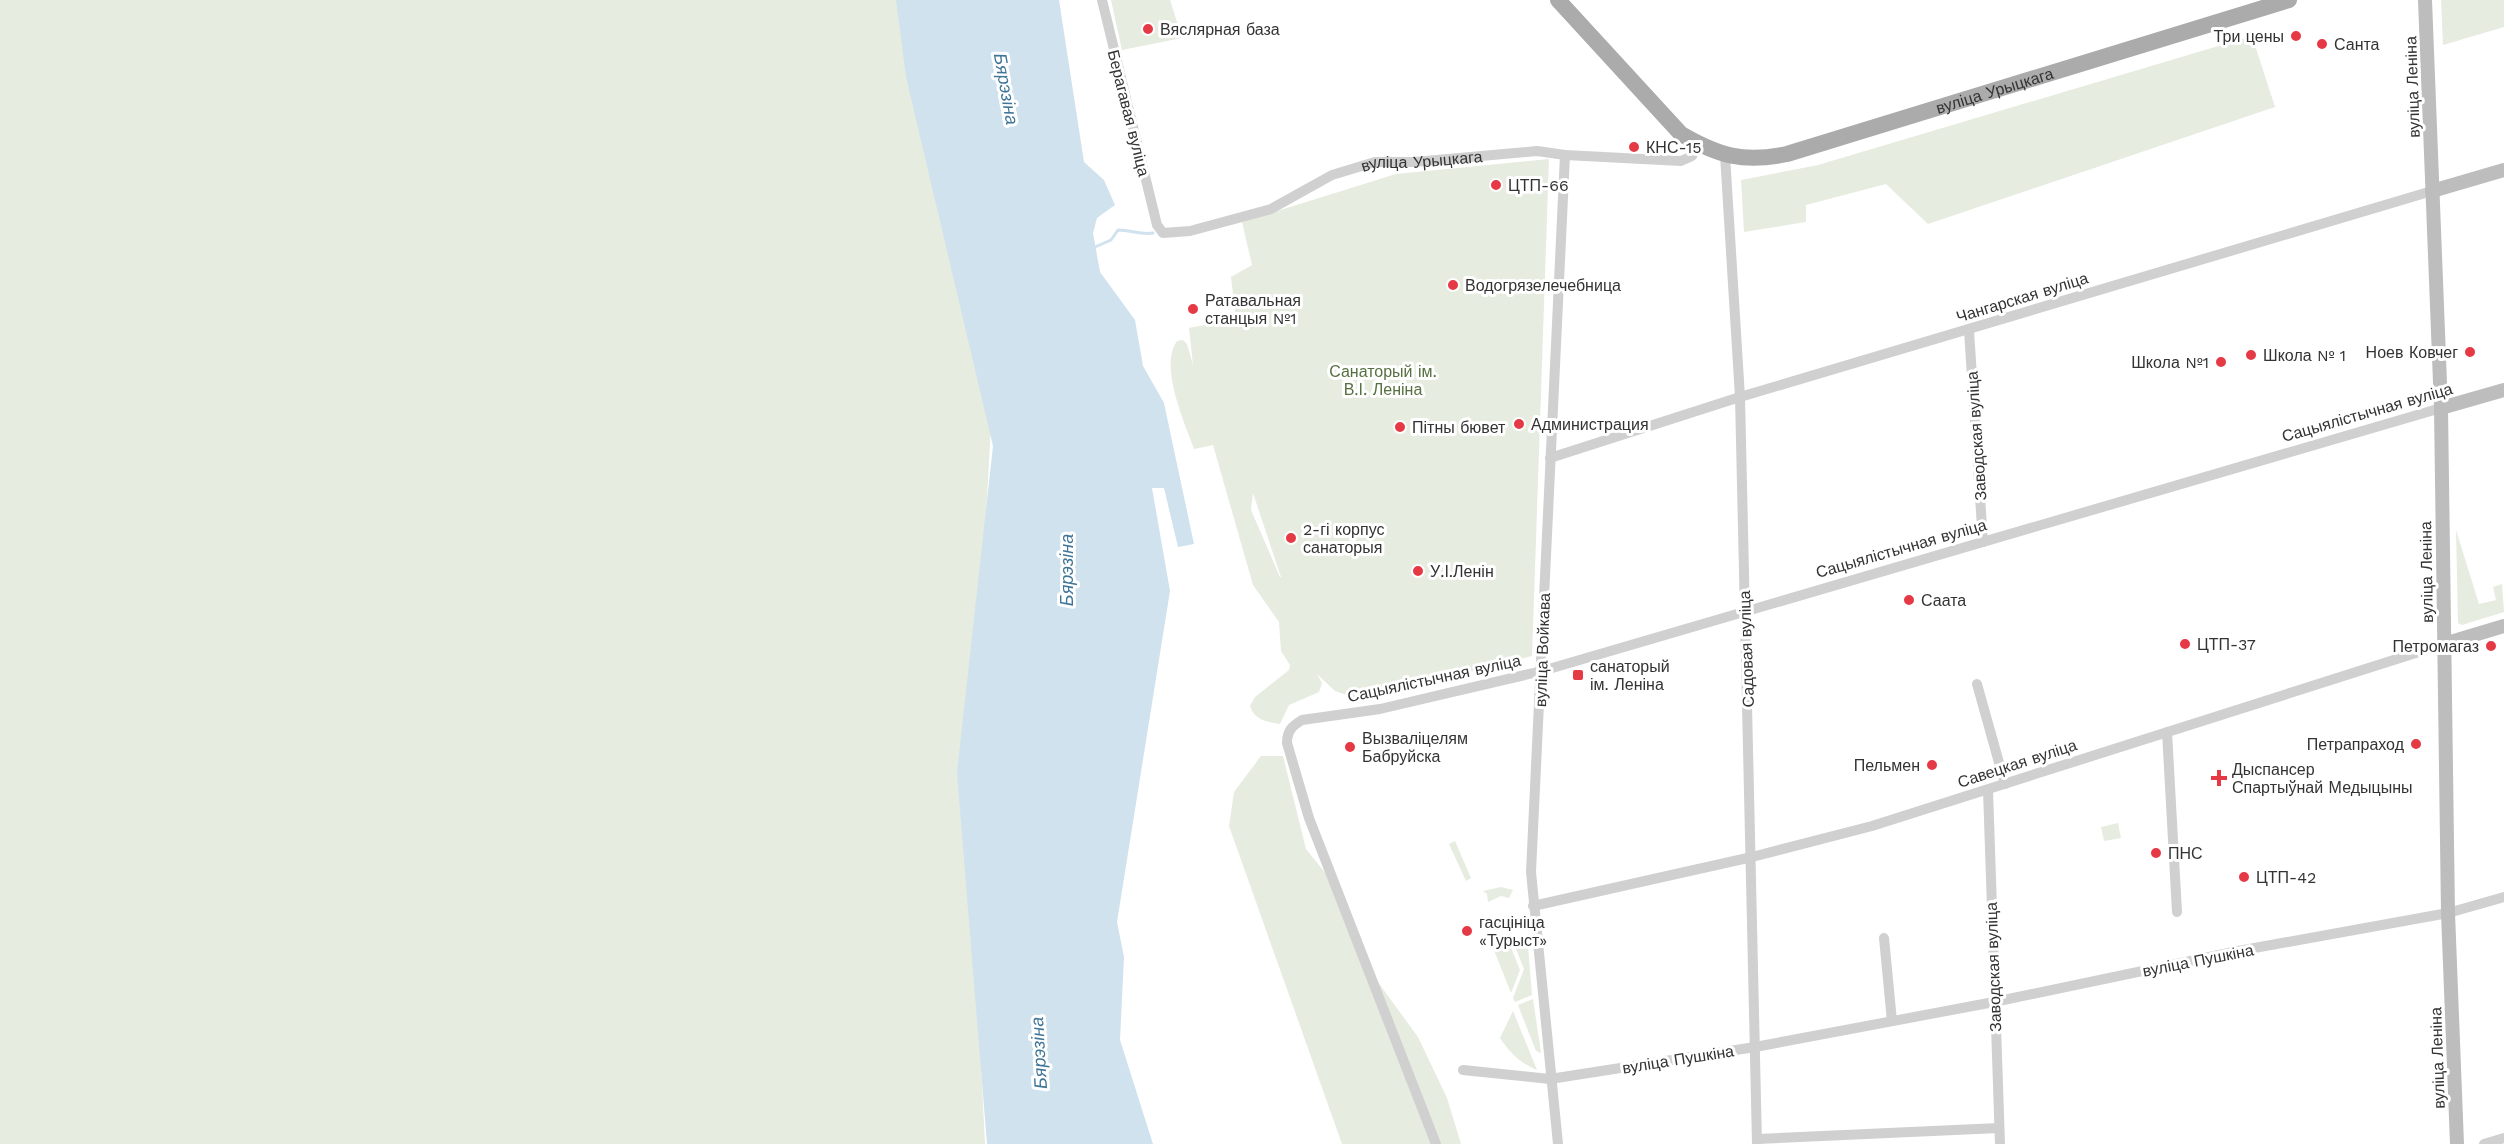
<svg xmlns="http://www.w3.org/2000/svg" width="2504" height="1144" font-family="'Work Sans',sans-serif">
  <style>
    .green { fill: #e6ecdf; fill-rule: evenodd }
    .water { fill: #cfe2ee }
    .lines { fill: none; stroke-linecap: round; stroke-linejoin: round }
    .stream { stroke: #cfe2ee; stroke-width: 3 }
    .street { stroke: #d0d0d0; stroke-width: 10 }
    .secondary { stroke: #bdbdbd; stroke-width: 14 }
    .primary { stroke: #ababab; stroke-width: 16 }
    .poi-dot { fill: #e63946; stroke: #fff; stroke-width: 2 }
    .labels { text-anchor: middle; stroke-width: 6; stroke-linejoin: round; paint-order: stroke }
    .poi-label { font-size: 16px; fill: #333; stroke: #fff; text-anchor: start }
    .street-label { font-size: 16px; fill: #333; stroke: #fff }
    .park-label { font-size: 16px; fill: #56703f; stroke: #fff }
    .water-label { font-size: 18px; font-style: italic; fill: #3f7597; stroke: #fff }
  </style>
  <rect width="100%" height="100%" fill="#fff"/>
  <g class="green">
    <path d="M 0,0 L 906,0 L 991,426 L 969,823 L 985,1144 L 0,1144 Z"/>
    <path d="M 1111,0 L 1170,0 L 1182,38 L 1122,50 Z"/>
    <path d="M 2441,0 L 2504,0 L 2504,27 L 2443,45 Z"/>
    <path d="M 2252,36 L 2275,107 L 1928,224 L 1886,184 L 1806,205 L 1806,222 L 1744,232 L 1741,180 L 1818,165 Z"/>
    <path d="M 1549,159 L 1532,656 L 1361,700 L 1335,691 L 1317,674 L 1322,683 L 1319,692 L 1289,705 L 1280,724 C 1267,722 1254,720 1250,706 L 1255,697 L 1289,670 L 1290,665 L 1281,651 L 1279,622 L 1253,585 L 1213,445 L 1194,449 C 1184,421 1159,366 1177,341 L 1183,340 L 1187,344 L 1193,365 L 1189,328 L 1236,319 L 1231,277 L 1252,265 L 1242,222 L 1396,174 ZM 1253,493 L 1281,577 L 1280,577 L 1251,510 Z"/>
    <path d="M 2456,530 L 2479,604 L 2496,600 L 2493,587 L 2502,584 L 2504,612 L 2462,625 L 2458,623 Z"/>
    <path d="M 1261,756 L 1283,756 L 1306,849 L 1331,880 L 1372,974 L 1418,1037 L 1447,1098 L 1461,1144 L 1342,1144 L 1229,826 L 1234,792 Z"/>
    <path d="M 2118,823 L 2121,838 L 2104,841 L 2101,827 Z"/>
    <path d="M 1455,841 L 1471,878 L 1466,881 L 1449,844 Z"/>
    <path d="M 1501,887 L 1513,890 L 1509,898 L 1501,896 L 1488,902 L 1487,894 L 1483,891 Z"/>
    <path d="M 1527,934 L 1532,995 L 1515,1002 L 1513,998 L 1524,969 L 1514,944 Z"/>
    <path d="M 1492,945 L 1510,945 L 1520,970 L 1511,993 Z"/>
    <path d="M 1533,999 L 1541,1053 L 1536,1051 L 1518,1005 Z"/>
    <path d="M 1513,1011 L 1537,1070 C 1520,1063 1510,1053 1500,1038 Z"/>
  </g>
  <path class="water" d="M 896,0 L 1059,0 L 1084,162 L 1104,180 L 1115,205 L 1097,218 L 1093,233 L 1100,272 L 1135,320 L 1143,366 L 1164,403 L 1194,544 L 1178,547 L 1164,488 L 1152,488 L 1170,591 L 1117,922 L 1124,957 L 1120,1040 L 1153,1144 L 987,1144 L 957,773 L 993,446 L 906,77 Z"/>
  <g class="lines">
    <path class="stream" d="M 1095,247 L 1111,240 L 1118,230 C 1131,230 1140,235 1153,233"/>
    <g class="street">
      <path id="s1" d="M 1102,0 L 1157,225 L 1163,233 L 1190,231 L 1271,209 L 1332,175 L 1375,162 L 1414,162 L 1537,151 L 1565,155 L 1681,161 L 1692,156 L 1698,144"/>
      <path d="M 1725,155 L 1740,397 L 1757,1144"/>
      <path d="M 1969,331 L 1983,542"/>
      <path d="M 1550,458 L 1740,397 L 2432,191"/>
      <path d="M 1977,684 L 2005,784"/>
      <path d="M 2167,732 L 2177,912"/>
      <path d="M 1988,790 L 2000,1144"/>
      <path d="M 1533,906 L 1752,857 L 1872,826 L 2444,644"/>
      <path d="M 1884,938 L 1892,1021"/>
      <path d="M 1463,1070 L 1550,1079 L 1755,1047 L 1994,1002 L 2238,951 L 2448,913 L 2504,897"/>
      <path d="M 1757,1139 L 1999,1128"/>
      <path d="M 1436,1144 L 1309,818 L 1287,743 C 1287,731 1292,726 1302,720 L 1380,709 L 1542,671 L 2441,408"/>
      <path d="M 1558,1144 L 1531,872 L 1565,155"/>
      <path d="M 2484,1144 L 2504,1138"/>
    </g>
    <g class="secondary">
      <path d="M 2425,0 L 2441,408 L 2448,913 L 2457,1144"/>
      <path d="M 2432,191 L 2504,170"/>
      <path d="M 2441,408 L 2504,390"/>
      <path d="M 2444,644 L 2504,626"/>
    </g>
    <path class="primary" id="s2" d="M 1558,0 L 1681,134 C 1719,156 1743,163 1787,154 L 2289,0"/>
  </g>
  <g class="poi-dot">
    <circle cx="1148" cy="29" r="6"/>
    <circle cx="2296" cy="36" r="6"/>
    <circle cx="2322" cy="44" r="6"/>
    <circle cx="1634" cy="147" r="6"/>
    <circle cx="1496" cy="185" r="6"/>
    <circle cx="1453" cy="285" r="6"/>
    <circle cx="1193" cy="309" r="6"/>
    <circle cx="2470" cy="352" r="6"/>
    <circle cx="2251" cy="355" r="6"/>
    <circle cx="2221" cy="362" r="6"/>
    <circle cx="1519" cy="424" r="6"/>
    <circle cx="1400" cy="427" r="6"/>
    <circle cx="1291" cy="538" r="6"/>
    <circle cx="1418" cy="571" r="6"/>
    <circle cx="1909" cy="600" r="6"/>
    <circle cx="2185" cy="644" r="6"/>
    <circle cx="2491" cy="646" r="6"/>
    <rect x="1572" y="669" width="12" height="12" rx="3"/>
    <circle cx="2416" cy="744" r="6"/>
    <circle cx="1350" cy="747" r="6"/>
    <circle cx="1932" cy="765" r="6"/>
    <path d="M2216 769h6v6h6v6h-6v6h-6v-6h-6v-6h6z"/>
    <circle cx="2156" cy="853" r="6"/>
    <circle cx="2244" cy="877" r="6"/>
    <circle cx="1467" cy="931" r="6"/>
  </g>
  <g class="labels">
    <g class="poi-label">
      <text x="1160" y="35">Вяслярная база</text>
      <text x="2284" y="42" text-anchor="end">Три цены</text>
      <text x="2334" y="50">Санта</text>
      <text x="1646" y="153">КНС-15</text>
      <text x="1508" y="191">ЦТП-66</text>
      <text x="1465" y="291">Водогрязелечебница</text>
      <text x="1205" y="306">Ратавальная<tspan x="1205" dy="18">станцыя №1</tspan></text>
      <text x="2458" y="358" text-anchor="end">Ноев Ковчег</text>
      <text x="2263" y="361">Школа № 1</text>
      <text x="2209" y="368" text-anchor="end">Школа №1</text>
      <text x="1531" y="430">Администрация</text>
      <text x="1412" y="433">Пітны бювет</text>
      <text x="1303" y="535">2-гі корпус<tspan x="1303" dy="18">санаторыя</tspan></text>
      <text x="1430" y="577">У.І.Ленін</text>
      <text x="1921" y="606">Саата</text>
      <text x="2197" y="650">ЦТП-37</text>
      <text x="2479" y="652" text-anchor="end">Петромагаз</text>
      <text x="1590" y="672">санаторый<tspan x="1590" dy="18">ім. Леніна</tspan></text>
      <text x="1362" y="744">Вызваліцелям<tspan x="1362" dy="18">Бабруйска</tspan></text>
      <text x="2404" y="750" text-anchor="end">Петрапраход</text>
      <text x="1920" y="771" text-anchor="end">Пельмен</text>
      <text x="2232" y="775">Дыспансер<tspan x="2232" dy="18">Спартыўнай Медыцыны</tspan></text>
      <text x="2168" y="859">ПНС</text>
      <text x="2256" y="883">ЦТП-42</text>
      <text x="1479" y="928">гасцініца<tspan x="1479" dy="18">«Турыст»</tspan></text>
    </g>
    <g class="street-label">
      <text transform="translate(2412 87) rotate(-92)" y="6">вуліца Леніна</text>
      <text dy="6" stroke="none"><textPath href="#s2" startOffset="510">вуліца Урыцкага</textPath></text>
      <text transform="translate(1129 113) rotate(76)" y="6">Берагавая вуліца</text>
      <text dy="6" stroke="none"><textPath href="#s1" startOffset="514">вуліца Урыцкага</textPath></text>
      <text transform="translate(2022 297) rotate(-17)" y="6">Чангарская вуліца</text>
      <text transform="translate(2367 412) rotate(-16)" y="6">Сацыялістычная вуліца</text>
      <text transform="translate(1976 436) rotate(-94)" y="6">Заводская вуліца</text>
      <text transform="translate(1901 548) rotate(-16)" y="6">Сацыялістычная вуліца</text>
      <text transform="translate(2426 572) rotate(-91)" y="6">вуліца Леніна</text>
      <text transform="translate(1746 649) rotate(-92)" y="6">Садовая вуліца</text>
      <text transform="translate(1542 650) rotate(-88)" y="6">вуліца Войкава</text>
      <text transform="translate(1434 678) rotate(-12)" y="6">Сацыялістычная вуліца</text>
      <text transform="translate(2017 763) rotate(-18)" y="6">Савецкая вуліца</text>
      <text transform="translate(2198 960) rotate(-11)" y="6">вуліца Пушкіна</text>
      <text transform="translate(1993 967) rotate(-92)" y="6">Заводская вуліца</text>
      <text transform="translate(2437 1058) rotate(-92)" y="6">вуліца Леніна</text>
      <text transform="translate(1678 1059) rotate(-9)" y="6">вуліца Пушкіна</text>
    </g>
    <g class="park-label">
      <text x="1383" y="377">Санаторый ім.<tspan x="1383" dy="18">В.І. Леніна</tspan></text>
    </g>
    <g class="water-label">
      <text transform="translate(1006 89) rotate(80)" y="6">Бярэзіна</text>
      <text transform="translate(1067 570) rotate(-90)" y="6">Бярэзіна</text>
      <text transform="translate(1039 1053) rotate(-93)" y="6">Бярэзіна</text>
    </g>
  </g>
</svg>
